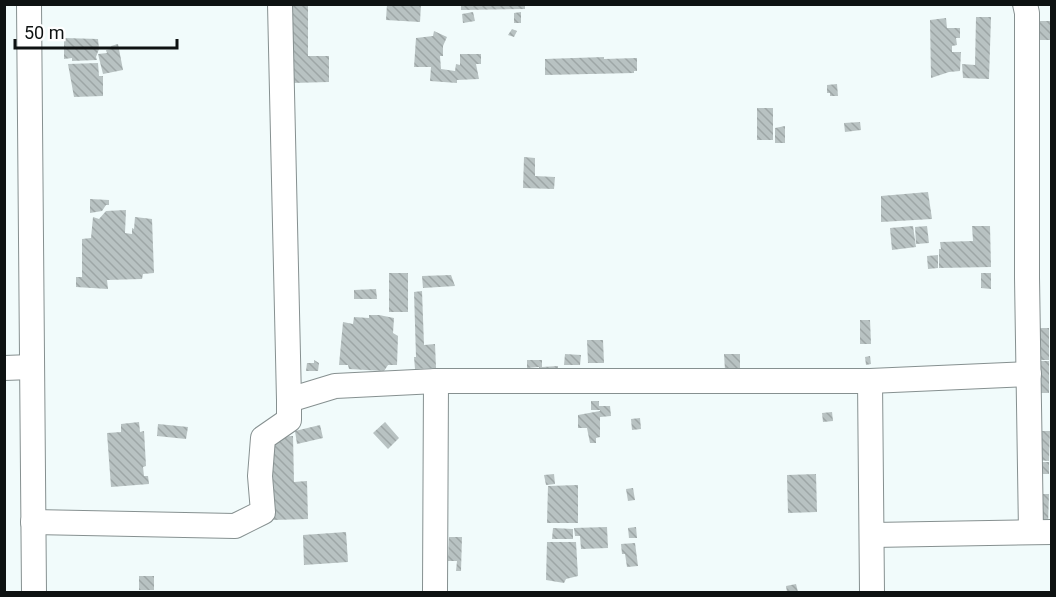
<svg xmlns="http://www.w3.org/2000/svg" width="1056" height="597" font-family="Roboto,sans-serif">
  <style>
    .building { fill: url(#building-back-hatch) }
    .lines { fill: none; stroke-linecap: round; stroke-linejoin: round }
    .minor-casing { stroke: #869090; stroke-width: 26 }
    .minor { stroke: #fff; stroke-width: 24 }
  </style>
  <defs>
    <pattern id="building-back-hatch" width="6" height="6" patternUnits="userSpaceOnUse" patternTransform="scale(1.5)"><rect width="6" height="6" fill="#b8c2c2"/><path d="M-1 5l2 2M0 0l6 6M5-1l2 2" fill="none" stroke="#9da6a6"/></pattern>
  </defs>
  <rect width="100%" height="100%" fill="#f1fbfb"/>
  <g class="building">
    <path d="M 291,4 L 308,4 L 308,56 L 329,56 L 329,82 L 292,83 Z"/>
    <path d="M 387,4 L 421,4 L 420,22 L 386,20 Z"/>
    <path d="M 461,4 L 525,4 L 525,9 L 461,10 Z"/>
    <path d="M 473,12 L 475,21 L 463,23 L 462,14 Z"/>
    <path d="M 521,12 L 521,23 L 514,23 L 514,13 Z"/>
    <path d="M 976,17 L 991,17 L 989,79 L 963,78 L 962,64 L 975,65 Z"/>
    <path d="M 946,18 L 947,28 L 960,28 L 960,38 L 956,38 L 957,45 L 952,46 L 952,52 L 961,52 L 960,71 L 949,72 L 931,78 L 930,20 Z"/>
    <path d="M 1031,21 L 1052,21 L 1052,40 L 1034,40 Z"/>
    <path d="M 512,29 L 517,31 L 514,37 L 508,35 Z"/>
    <path d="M 434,31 L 447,37 L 443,46 L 443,56 L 440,56 L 441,69 L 455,71 L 456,64 L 460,65 L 460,54 L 481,54 L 481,64 L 476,64 L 479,79 L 457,80 L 457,83 L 430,81 L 431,67 L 414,67 L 416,38 L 433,36 Z"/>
    <path d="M 64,38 L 98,39 L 99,49 L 96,57 L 97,60 L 72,61 L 72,58 L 64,59 Z"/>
    <path d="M 118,44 L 123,70 L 103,74 L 98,54 L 107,53 L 106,50 L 112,49 L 111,46 Z"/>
    <path d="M 604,57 L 604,59 L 637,58 L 637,71 L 634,71 L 634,73 L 545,75 L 545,59 Z"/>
    <path d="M 98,63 L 99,76 L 103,76 L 103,96 L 74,97 L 68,64 Z"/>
    <path d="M 837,84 L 838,96 L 830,96 L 830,93 L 827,93 L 827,85 Z"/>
    <rect x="757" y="108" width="16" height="32"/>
    <path d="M 860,122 L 861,130 L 845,132 L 844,123 Z"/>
    <path d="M 785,126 L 785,143 L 775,143 L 775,128 Z"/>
    <path d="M 524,157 L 535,158 L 535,176 L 555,177 L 554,189 L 523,188 Z"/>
    <path d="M 928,192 L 932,219 L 881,222 L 881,196 Z"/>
    <path d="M 90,199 L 109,200 L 109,205 L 106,205 L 102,211 L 90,213 Z"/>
    <path d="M 126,210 L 125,233 L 132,234 L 132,228 L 134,229 L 135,217 L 152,219 L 154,273 L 143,274 L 142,279 L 107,280 L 108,289 L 76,287 L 76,277 L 82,277 L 82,239 L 91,238 L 93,217 L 99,219 L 106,211 Z"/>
    <path d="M 913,226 L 916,247 L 892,250 L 890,228 Z"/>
    <path d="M 927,226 L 929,243 L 916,244 L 915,227 Z"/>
    <path d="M 972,226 L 990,226 L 991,267 L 939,268 L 939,249 L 941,249 L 940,242 L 973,241 Z"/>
    <path d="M 938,255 L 938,268 L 928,269 L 927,256 Z"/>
    <rect x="389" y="273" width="19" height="39"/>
    <path d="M 981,273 L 991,273 L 991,289 L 981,288 Z"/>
    <path d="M 451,275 L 455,286 L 423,288 L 422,276 Z"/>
    <path d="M 376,289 L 377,299 L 354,299 L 354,290 Z"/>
    <path d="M 422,291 L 424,345 L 435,344 L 436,368 L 415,369 L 414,357 L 416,357 L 414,292 Z"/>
    <path d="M 369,315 L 379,315 L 394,318 L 393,333 L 398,336 L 397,365 L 388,365 L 384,371 L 349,369 L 348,365 L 339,365 L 343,322 L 353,324 L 354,317 L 369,318 Z"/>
    <path d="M 860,320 L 870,320 L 871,344 L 860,344 Z"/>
    <rect x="1034" y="328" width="15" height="32"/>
    <path d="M 587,340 L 603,340 L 604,363 L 588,363 Z"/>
    <path d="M 565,354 L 581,355 L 580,365 L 564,365 Z"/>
    <path d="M 724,354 L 740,354 L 740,369 L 725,370 Z"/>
    <path d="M 870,356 L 871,364 L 866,365 L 865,357 Z"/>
    <path d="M 314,360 L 319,363 L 318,371 L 306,371 L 307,363 L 314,363 Z"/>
    <path d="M 527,360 L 542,360 L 542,367 L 558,366 L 558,375 L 539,376 L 539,367 L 527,368 Z"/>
    <rect x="1034" y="361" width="15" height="32"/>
    <path d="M 591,401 L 599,401 L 599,406 L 610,406 L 611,416 L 600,417 L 600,437 L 596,438 L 596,443 L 590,443 L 587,428 L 578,428 L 578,415 L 600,411 L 600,410 L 591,410 Z"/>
    <path d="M 832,412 L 833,421 L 823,422 L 822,413 Z"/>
    <path d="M 640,418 L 641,429 L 632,430 L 631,419 Z"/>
    <path d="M 139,422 L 140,432 L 144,431 L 146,466 L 143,467 L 144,476 L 148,476 L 149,484 L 111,487 L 107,433 L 121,432 L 121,424 Z"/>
    <path d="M 385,422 L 399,438 L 388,449 L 373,433 Z"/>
    <path d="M 158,424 L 188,427 L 186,439 L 157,436 Z"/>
    <path d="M 320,425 L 323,438 L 297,444 L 295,431 Z"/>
    <path d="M 1038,431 L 1050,431 L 1049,461 L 1036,460 Z"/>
    <path d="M 293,436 L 294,482 L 307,481 L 308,519 L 274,520 L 272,437 Z"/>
    <path d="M 1036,462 L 1049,462 L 1049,474 L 1043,474 L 1043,486 L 1035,486 Z"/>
    <path d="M 554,474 L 555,484 L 546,485 L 544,475 Z"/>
    <path d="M 816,474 L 817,512 L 788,513 L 787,475 Z"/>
    <path d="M 578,485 L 578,523 L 547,523 L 548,486 Z"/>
    <path d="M 633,488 L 635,500 L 628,501 L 626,489 Z"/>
    <path d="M 1036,494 L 1049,494 L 1048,527 L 1036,527 Z"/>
    <path d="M 607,527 L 608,548 L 581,549 L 580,536 L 575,536 L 574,528 Z"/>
    <path d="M 636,527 L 637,538 L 629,538 L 628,528 Z"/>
    <path d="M 553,528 L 573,529 L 573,539 L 552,539 Z"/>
    <path d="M 346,532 L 348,562 L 304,565 L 303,535 Z"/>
    <path d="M 449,537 L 462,537 L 461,571 L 456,571 L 457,561 L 448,561 Z"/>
    <path d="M 547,542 L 576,542 L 578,576 L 566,579 L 564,583 L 546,580 Z"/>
    <path d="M 635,543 L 638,566 L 627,567 L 625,554 L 622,554 L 621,544 Z"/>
    <rect x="139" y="576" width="15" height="14"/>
    <path d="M 796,584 L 798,592 L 787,592 L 786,586 Z"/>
  </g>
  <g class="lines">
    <g class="minor-casing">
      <g id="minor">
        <path d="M 29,4 L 34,592"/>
        <path d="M 280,4 L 289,400"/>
        <path d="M 1025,4 L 1027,13 L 1027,278 L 1031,532"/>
        <path d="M 4,368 L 32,367"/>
        <path d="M 870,381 L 1029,374"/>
        <path d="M 33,522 L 235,526 L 263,512 L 260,476 L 263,438 L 289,420 L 289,400 L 335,386 L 436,381 L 870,381 L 872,592"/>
        <path d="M 872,535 L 1052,532"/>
        <path d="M 435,592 L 436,381"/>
      </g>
    </g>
    <use href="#minor" class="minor"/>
  </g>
  <rect width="1056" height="597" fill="none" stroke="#0e1212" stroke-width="12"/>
  <path d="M15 39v9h162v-9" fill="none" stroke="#0e1212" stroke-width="3"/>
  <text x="24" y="39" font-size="18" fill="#0e1212" stroke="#ffffff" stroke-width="4.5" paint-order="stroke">50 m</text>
</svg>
